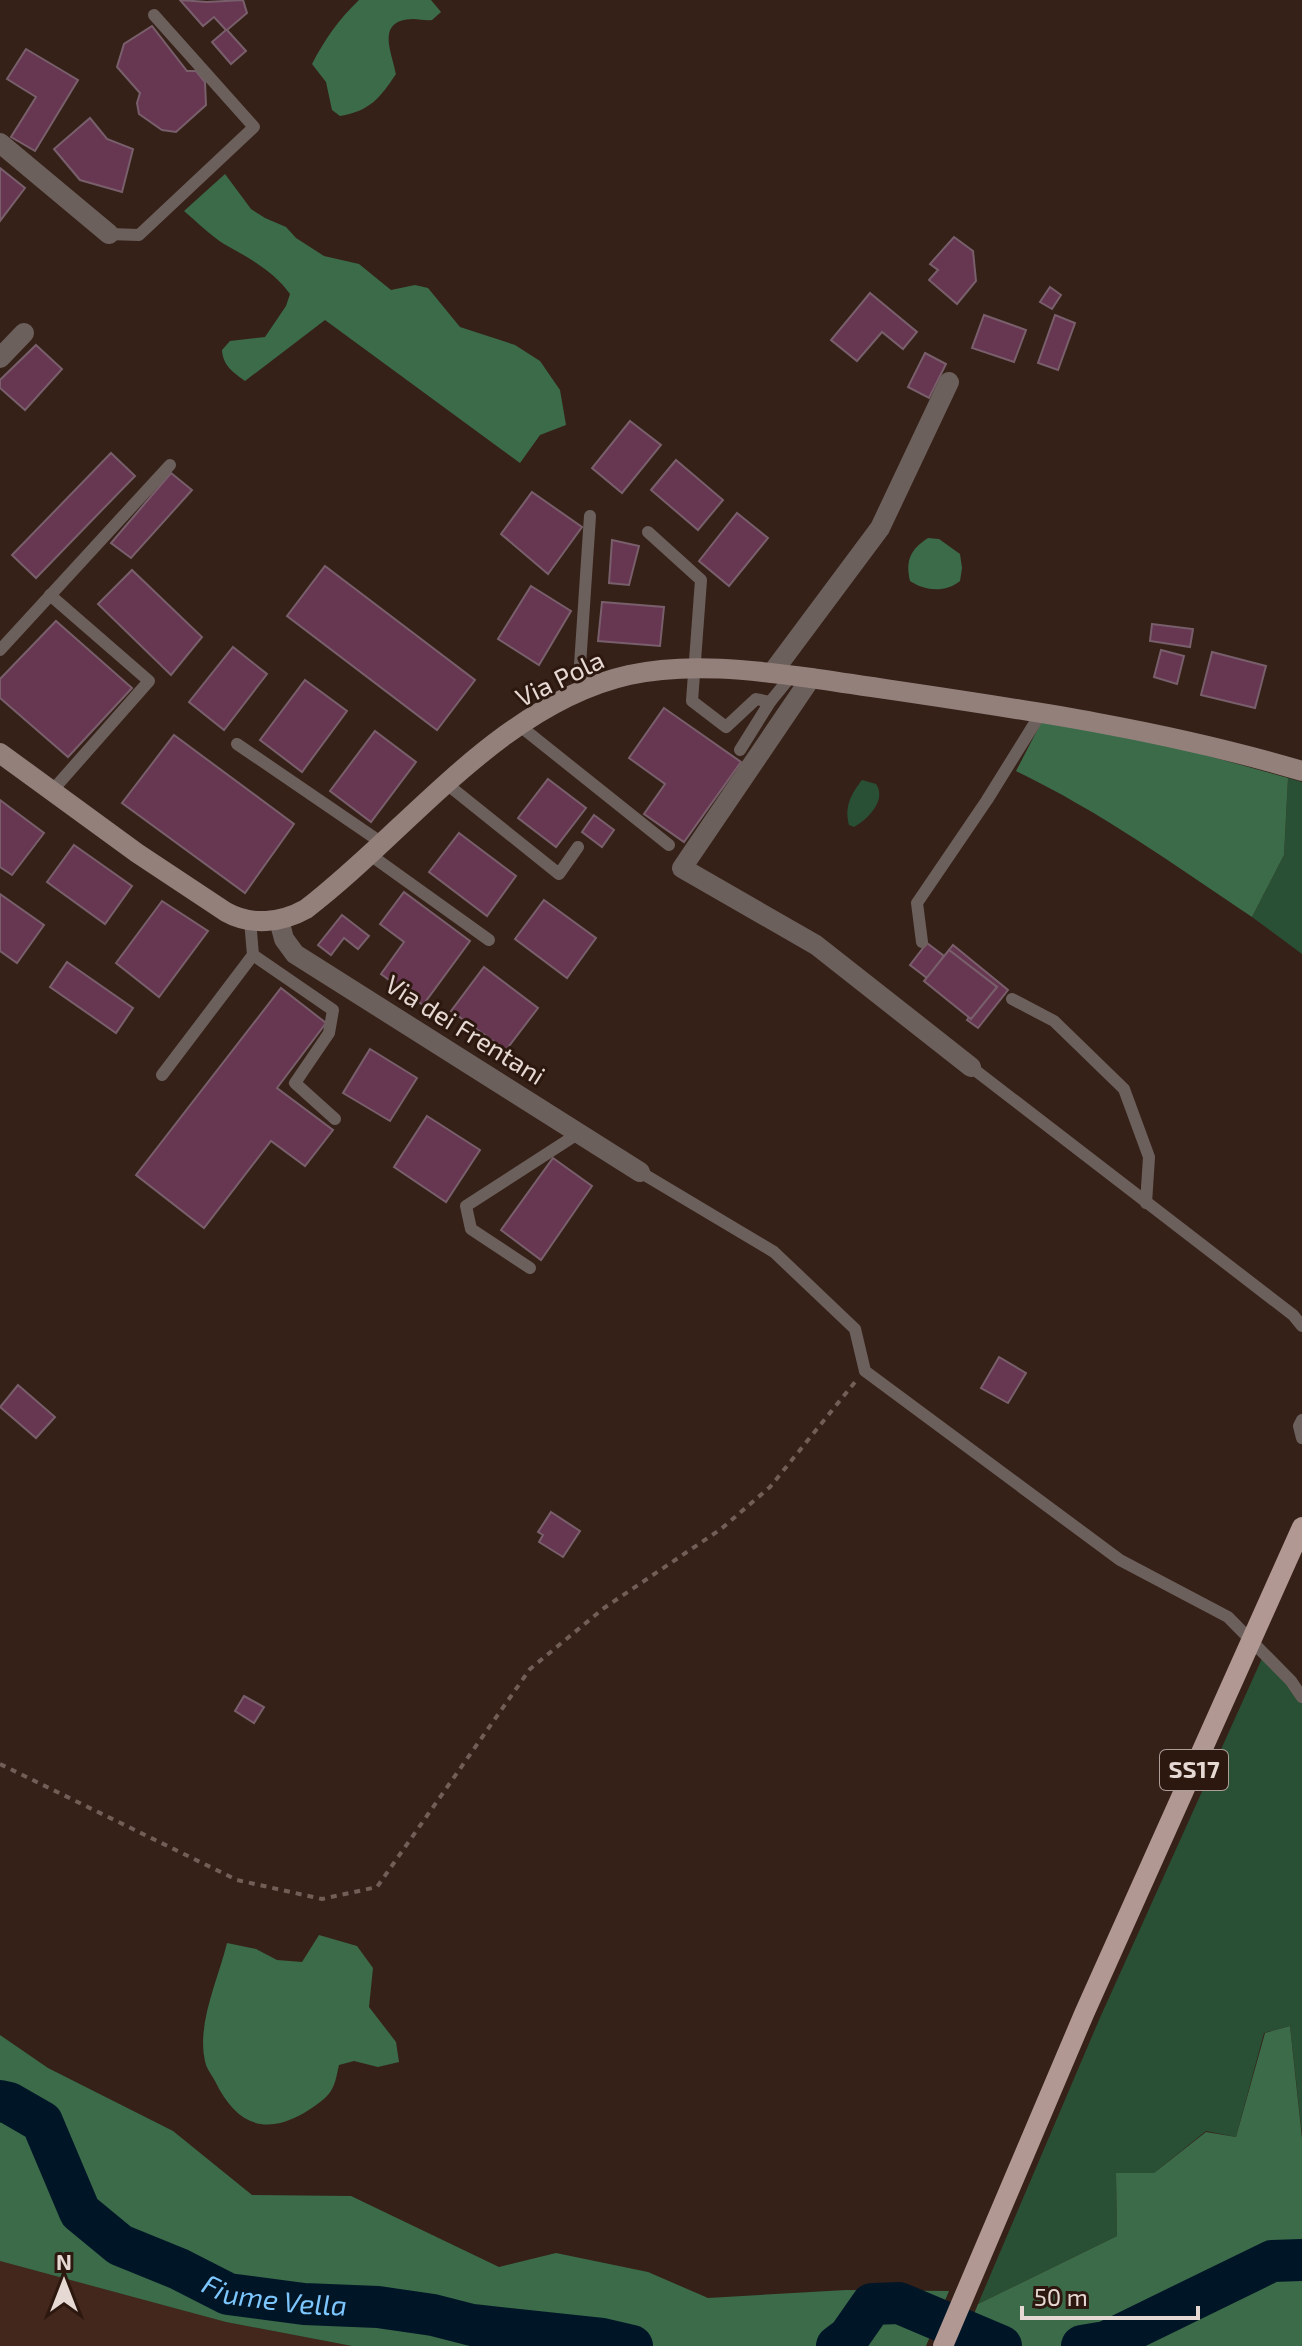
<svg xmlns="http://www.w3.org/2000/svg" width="1302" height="2346" font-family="'Exo 2',sans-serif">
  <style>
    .built { fill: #43271c }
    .green { fill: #295034 }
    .forest { fill: #3b6b49 }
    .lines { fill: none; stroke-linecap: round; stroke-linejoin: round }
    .river { stroke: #001627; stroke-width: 42 }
    .building { fill: #673751; stroke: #785f6b; stroke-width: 2 }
    .path { stroke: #715e56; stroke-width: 4; stroke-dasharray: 6 6; stroke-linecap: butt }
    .lane { stroke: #6c605d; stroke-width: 12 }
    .street { stroke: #6c605d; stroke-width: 20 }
    .secondary { stroke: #93807b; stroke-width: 20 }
    .primary { stroke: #b19892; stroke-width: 20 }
    .labels { text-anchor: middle; stroke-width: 6; stroke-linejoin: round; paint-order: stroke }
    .shield { fill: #2c180f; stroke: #ae9e98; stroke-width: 2 }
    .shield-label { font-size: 24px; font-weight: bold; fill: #e6d8d2 }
    .street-label { font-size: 26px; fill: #e6d8d2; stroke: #2c180f }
    .water-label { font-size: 28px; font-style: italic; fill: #7dc6fd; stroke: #2c180f }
  </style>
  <rect width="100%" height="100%" fill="#362118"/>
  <path class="built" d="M 0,2261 L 226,2322 L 352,2346 L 0,2346 Z"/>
  <g class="green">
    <path d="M 1288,778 L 1302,782 L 1302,954 L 1252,917 L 1284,855 Z"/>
    <path d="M 862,780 L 876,784 C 887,800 868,819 854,827 L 849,825 C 844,807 851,794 862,780 Z"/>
    <path d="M 1264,1654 L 1302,1697 L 1302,2134 L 1290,2026 L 1264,2033 L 1236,2137 L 1206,2131 L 1154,2173 L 1116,2173 L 1117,2236 L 978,2304 L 1099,2020 Z"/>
  </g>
  <g class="forest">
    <path d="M 359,0 L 431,0 L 441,12 L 432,20 C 425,21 420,19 413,19 C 375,20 392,52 396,74 C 380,98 370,111 340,116 L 332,110 L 326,82 L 312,64 C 325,39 339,19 359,0 Z"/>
    <path d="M 225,174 L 251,209 L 265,218 L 286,227 L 296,238 L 324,256 L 359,264 L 391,290 L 415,285 L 428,288 L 460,327 L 515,345 L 540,361 L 560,390 L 566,425 L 540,435 L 520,463 L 325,320 L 245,381 C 233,372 223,366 222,350 L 230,341 L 265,337 L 286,306 L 290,294 C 274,271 249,258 224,244 C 210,235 197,222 184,211 Z"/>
    <path d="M 928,538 L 939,539 L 960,554 L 962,568 L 960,581 C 945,593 925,591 910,581 C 905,560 911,549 928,538 Z"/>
    <path d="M 1042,721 L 1133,735 L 1288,778 L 1284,855 L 1252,917 C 1175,865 1099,811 1016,771 Z"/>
    <path d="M 319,1935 L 357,1946 L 373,1968 L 369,2007 L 396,2042 L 399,2062 L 378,2067 L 354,2061 L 339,2065 C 337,2073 336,2082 332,2089 C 327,2099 313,2107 304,2113 C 262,2137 235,2122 215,2081 C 212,2076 208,2070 206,2065 C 195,2026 218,1981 227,1943 L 256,1949 L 277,1960 L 302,1962 Z"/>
    <path d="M 1290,2026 L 1302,2138 L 1302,2346 L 961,2346 L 978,2304 L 1117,2236 L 1116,2173 L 1154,2173 L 1206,2132 L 1236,2137 L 1265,2033 Z"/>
    <path d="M 0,2035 L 48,2068 L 173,2131 L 252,2195 L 351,2196 L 499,2267 L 556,2253 L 648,2272 L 708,2298 L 846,2290 L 949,2291 L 926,2346 L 352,2346 L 226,2322 L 0,2261 Z"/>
  </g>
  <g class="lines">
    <g class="river">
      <path id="s1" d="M 0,2101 L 9,2103 L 42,2122 L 80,2212 L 120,2245 L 179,2269 L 228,2294 L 304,2304 L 378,2307 L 433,2315 L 472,2325 L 602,2339 L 632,2346"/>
      <path d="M 837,2346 L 849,2337 L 872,2304 L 899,2303 L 1001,2346"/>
      <path d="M 1082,2346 L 1106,2342 L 1272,2261 L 1302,2260"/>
    </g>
  </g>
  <g class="building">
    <path d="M 180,0 L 207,2 L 243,0 L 247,13 L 227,30 L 246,51 L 231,64 L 212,42 L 226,30 L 214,17 L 203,26 Z"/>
    <path d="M 152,26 L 187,71 L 196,71 L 205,82 L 206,105 L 176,132 L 162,130 L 139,114 L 137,103 L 140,93 L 117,67 L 124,44 Z"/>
    <path d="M 26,49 L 78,80 L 35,151 L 11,137 L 36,97 L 7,79 Z"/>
    <path d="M 90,118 L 107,139 L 133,149 L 122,192 L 80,180 L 54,149 Z"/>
    <path d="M 0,168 L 25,188 L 0,221 Z"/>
    <path d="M 954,237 L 973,251 L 976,281 L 957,304 L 929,280 L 938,270 L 930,264 Z"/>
    <path d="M 1050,287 L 1061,295 L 1052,309 L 1040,302 Z"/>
    <path d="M 870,293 L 917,332 L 903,349 L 882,332 L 857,361 L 831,340 Z"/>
    <path d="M 984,315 L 1026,330 L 1014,362 L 972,348 Z"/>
    <path d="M 1055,315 L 1075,323 L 1058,370 L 1038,363 Z"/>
    <path d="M 36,345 L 62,369 L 25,410 L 0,388 L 0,380 Z"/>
    <path d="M 925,353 L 946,364 L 929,398 L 908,387 Z"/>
    <path d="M 630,421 L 661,445 L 622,493 L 592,468 Z"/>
    <path d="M 111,453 L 135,476 L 36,578 L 12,555 Z"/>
    <path d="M 676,460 L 723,500 L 698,530 L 651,490 Z"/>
    <path d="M 171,473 L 192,490 L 131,558 L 111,543 Z"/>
    <path d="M 532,492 L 582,527 L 548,574 L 501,534 Z"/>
    <path d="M 737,513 L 768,538 L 729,586 L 699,561 Z"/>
    <path d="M 612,540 L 639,546 L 629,585 L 609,583 Z"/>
    <path d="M 325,566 L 475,680 L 437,730 L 287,616 Z"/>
    <path d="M 132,570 L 202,637 L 171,675 L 98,604 Z"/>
    <path d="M 531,586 L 571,611 L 539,665 L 498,639 Z"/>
    <path d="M 602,602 L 664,607 L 660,646 L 598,641 Z"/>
    <path d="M 56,621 L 132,688 L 68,757 L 0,698 L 0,679 Z"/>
    <path d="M 1152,624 L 1193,629 L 1190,647 L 1150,641 Z"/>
    <path d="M 233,647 L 267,674 L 224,730 L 189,702 Z"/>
    <path d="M 1161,650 L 1184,656 L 1177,684 L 1154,677 Z"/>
    <path d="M 1212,652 L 1266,666 L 1255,708 L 1201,695 Z"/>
    <path d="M 305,680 L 347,711 L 302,772 L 260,740 Z"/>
    <path d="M 664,708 L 741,762 L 684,842 L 644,814 L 665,784 L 629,758 Z"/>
    <path d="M 375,731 L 416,762 L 371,822 L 330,791 Z"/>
    <path d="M 174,735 L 294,824 L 245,893 L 122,803 Z"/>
    <path d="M 548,779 L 586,808 L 556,847 L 518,818 Z"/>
    <path d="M 0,800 L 44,833 L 12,875 L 0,867 Z"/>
    <path d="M 594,815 L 614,830 L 602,847 L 582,832 Z"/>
    <path d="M 459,833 L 516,876 L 487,916 L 429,872 Z"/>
    <path d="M 74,845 L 132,886 L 105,924 L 47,882 Z"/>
    <path d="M 404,892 L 470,941 L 423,1005 L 381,974 L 404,942 L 380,924 Z"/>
    <path d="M 0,894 L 44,925 L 17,963 L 0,951 Z"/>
    <path d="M 544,900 L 596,938 L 567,978 L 515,939 Z"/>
    <path d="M 162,901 L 208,931 L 159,997 L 116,963 Z"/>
    <path d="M 342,915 L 369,936 L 358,949 L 344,938 L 331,955 L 318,945 Z"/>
    <path d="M 927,943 L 944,956 L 927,978 L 910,965 Z"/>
    <path d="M 953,945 L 1008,990 L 978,1028 L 967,1020 L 969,1017 L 971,1019 L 997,987 L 949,950 Z"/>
    <path d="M 949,950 L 997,987 L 971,1019 L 924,981 Z"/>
    <path d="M 67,962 L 133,1008 L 116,1033 L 50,987 Z"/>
    <path d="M 484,967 L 538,1008 L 506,1050 L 451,1011 Z"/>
    <path d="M 281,988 L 326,1023 L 277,1088 L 333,1130 L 305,1166 L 271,1141 L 204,1228 L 136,1175 Z"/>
    <path d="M 370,1049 L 417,1078 L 390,1121 L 343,1093 Z"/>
    <path d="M 427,1116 L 480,1150 L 446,1202 L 394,1167 Z"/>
    <path d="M 553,1158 L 592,1186 L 541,1260 L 501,1230 Z"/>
    <path d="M 999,1357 L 1026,1373 L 1008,1403 L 981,1388 Z"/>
    <path d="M 18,1385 L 55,1417 L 36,1438 L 0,1407 Z"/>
    <path d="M 551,1512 L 580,1531 L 563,1557 L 539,1542 L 543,1535 L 538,1532 Z"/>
    <path d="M 244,1696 L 264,1707 L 254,1723 L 235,1711 Z"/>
  </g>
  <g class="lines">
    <path class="path" d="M 0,1764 L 237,1880 L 322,1899 L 377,1887 L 530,1669 L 604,1608 L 721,1529 L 770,1487 L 855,1382"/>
    <g class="lane">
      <path d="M 109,234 L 139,235 L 254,127 L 154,15"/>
      <path d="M 590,516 L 580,665 L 592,687"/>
      <path d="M 648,532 L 701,580 L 692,701 L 726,727 L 756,699 L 770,702"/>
      <path d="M 50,595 L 149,681 L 52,791"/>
      <path d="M 0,650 L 170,465"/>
      <path d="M 520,726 L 669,845"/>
      <path d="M 237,744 L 382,843"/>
      <path d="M 740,750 L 770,702 L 792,675"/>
      <path d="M 448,785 L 559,874 L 578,847"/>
      <path d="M 369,854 L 489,940"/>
      <path d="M 922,942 L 917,903 L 987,800 L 1041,713"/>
      <path d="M 253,955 L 333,1010 L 329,1033 L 295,1083 L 335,1119"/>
      <path d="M 1012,999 L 1054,1021 L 1124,1089 L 1149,1157 L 1146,1203"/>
      <path d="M 971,1067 L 1293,1315 L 1302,1326"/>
      <path d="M 162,1075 L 253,955 L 250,920"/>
      <path d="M 640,1172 L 774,1252 L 855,1329 L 865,1371 L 1120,1560 L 1228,1617 L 1291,1681 L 1302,1697"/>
      <path d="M 530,1268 L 471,1229 L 466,1206 L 579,1133"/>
      <path d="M 1302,1420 L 1299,1426 L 1302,1438"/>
    </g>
    <g class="street">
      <path d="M 0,143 L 109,234"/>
      <path d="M 0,358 L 24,333"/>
      <path d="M 772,673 L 880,528 L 949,382"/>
      <path d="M 811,678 L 682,868 L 816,945 L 971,1067"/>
      <path d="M 279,920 L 284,939 L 295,954 L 640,1172"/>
    </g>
    <path class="secondary" d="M 0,753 L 137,853 L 226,912 C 251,926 281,923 306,909 C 407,832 500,704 629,675 C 687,662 753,670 811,678 C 976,703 1142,723 1302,771"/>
    <path class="primary" d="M 943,2346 L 1084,2014 L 1302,1527"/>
  </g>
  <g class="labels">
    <rect class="shield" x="1160" y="1750" width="68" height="40" rx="6"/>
    <g class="shield-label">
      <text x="1194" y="1778">SS17</text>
    </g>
    <g class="street-label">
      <text transform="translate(560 679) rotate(-26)" y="9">Via Pola</text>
      <text transform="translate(465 1030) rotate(32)" y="9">Via dei Frentani</text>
    </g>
    <g class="water-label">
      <text dy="10" stroke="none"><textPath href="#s1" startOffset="362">Fiume Vella</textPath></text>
    </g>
  </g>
  <g transform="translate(64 2282)" stroke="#2c180f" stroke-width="6" paint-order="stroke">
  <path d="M0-6L14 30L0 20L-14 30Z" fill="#e6d8d2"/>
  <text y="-12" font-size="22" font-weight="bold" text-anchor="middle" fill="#e6d8d2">N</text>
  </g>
  <path d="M1022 2306v12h176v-12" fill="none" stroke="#e6d8d2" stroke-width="4"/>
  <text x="1034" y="2306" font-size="24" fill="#e6d8d2" stroke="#2c180f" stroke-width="6" paint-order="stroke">50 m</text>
</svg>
